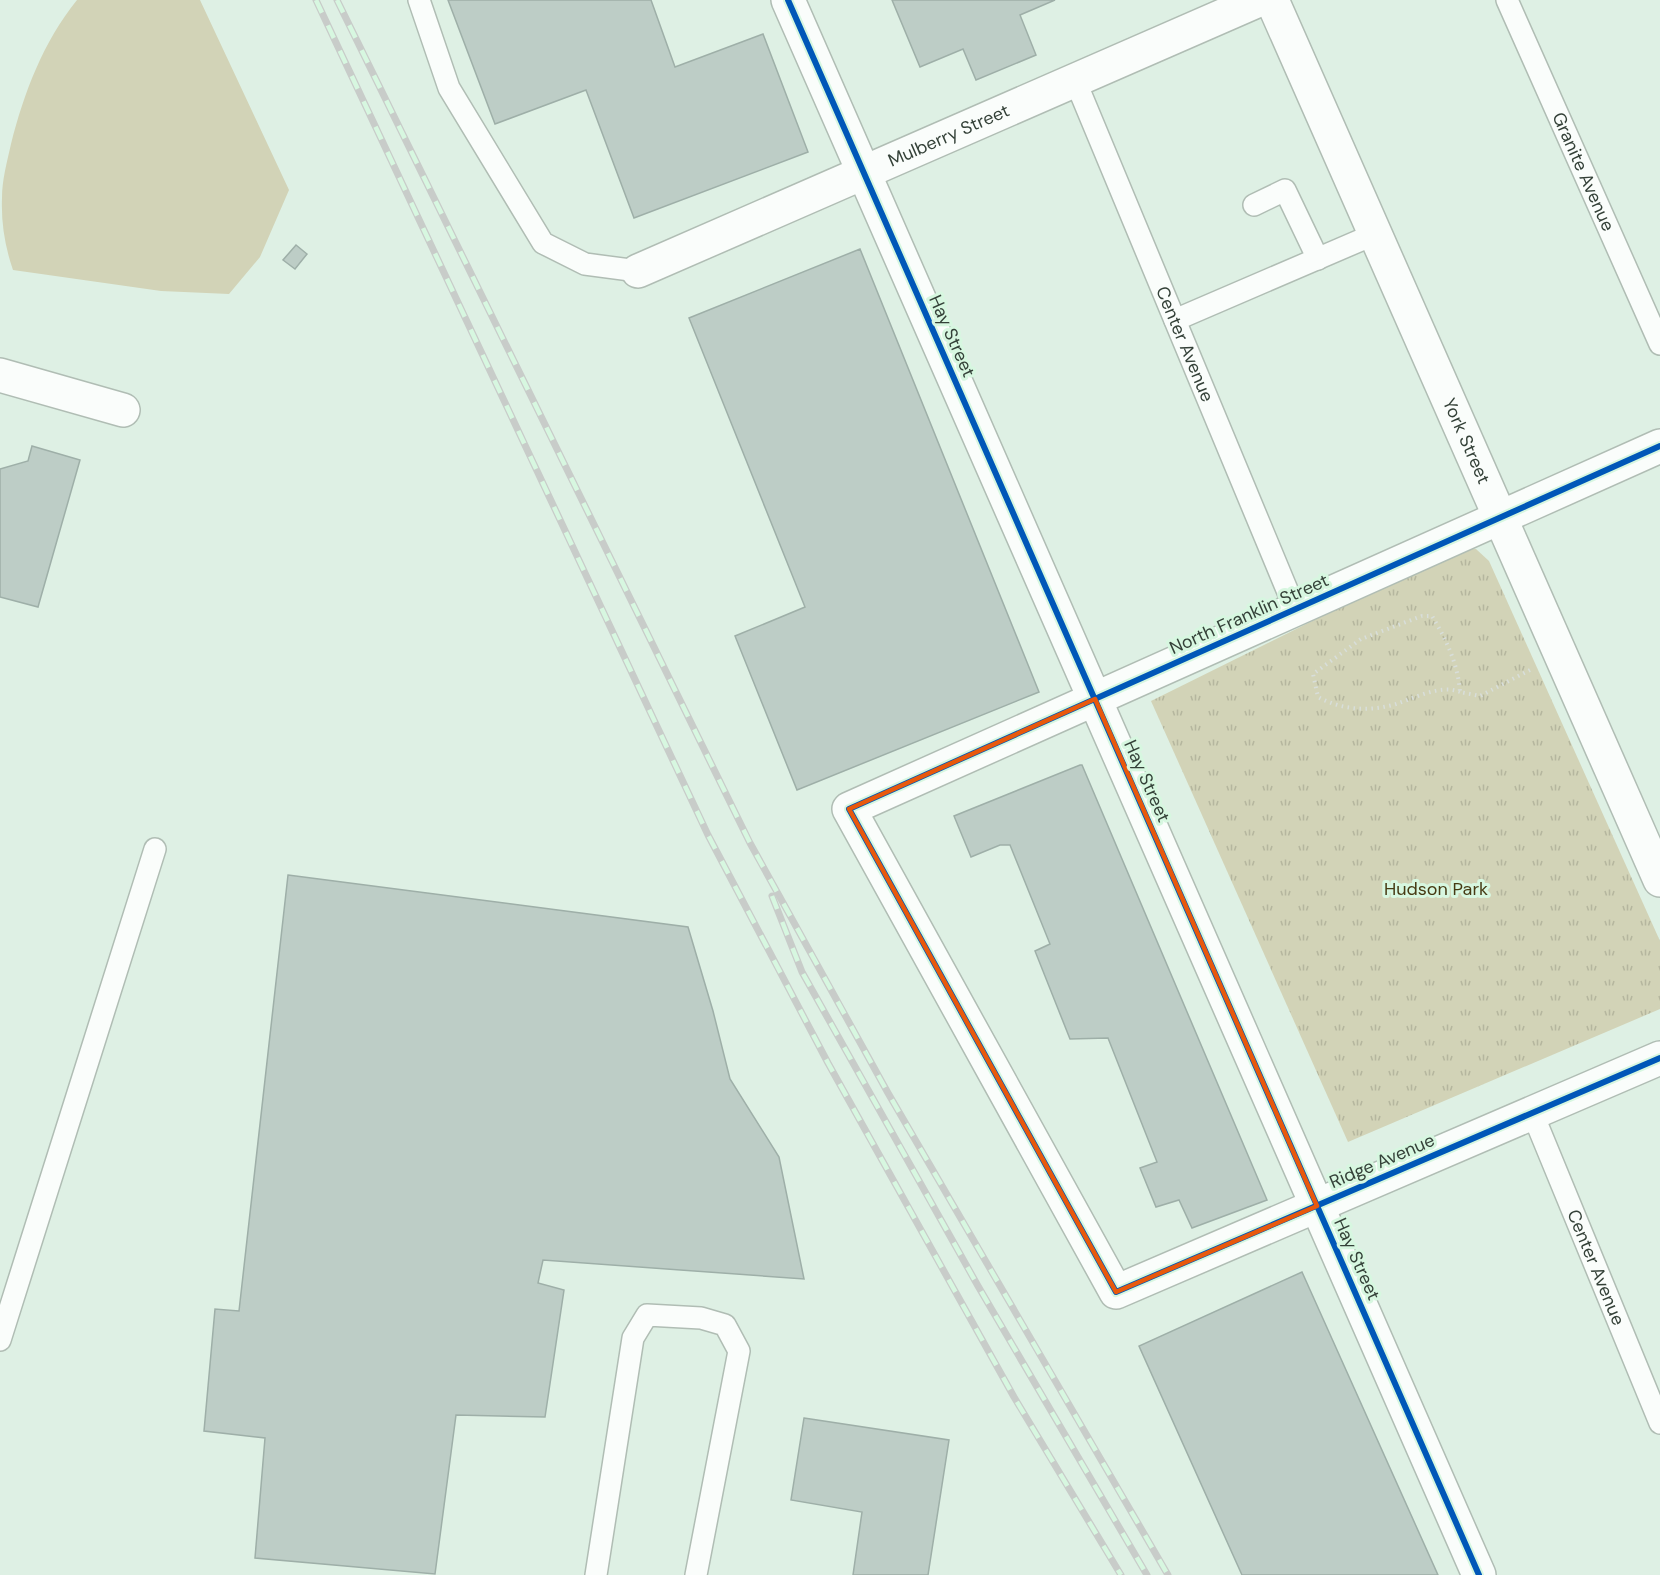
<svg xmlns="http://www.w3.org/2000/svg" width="1660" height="1575" font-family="'DM Sans',sans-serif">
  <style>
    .green { fill: #d2d3b7 }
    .park { fill: url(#park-tufts) }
    .building { fill: #bdcdc6; stroke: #9eafa8; stroke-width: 1.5 }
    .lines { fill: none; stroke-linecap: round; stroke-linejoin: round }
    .service-casing { stroke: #b0bdb4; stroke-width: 24 }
    .minor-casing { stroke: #b0bdb4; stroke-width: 36 }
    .path { stroke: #d8deda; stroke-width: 4; stroke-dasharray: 1.5 4.5; stroke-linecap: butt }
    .service { stroke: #fafdfb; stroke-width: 21 }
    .minor { stroke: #fafdfb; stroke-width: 33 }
    .rail-casing { stroke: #c8ccc9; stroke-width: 7 }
    .rail { stroke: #d7f7e0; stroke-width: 4.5; stroke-dasharray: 14; stroke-linecap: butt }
    .cycleway-casing { stroke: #d7f7e0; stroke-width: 10 }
    .cycleway { stroke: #0057b8; stroke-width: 6 }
    .marked { fill: none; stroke: #e8590c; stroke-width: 4.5; stroke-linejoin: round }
    .labels { text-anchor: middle; stroke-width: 6; stroke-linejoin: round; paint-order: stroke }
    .street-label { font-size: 18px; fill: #344138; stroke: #d7f7e0 }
    .park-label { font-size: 18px; fill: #463a13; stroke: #d7f7e0 }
  </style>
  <defs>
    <pattern id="park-tufts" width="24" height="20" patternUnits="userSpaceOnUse" patternTransform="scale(1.5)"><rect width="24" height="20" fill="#d2d3b7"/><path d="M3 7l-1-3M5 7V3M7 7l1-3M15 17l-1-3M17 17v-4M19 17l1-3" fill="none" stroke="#b5b69e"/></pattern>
  </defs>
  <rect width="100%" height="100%" fill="#def0e4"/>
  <path class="green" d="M 77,0 L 200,0 L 289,190 L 260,257 L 229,294 L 161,291 L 13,270 C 5,247 1,223 2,198 C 2,180 7,162 11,144 C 24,93 43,42 77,0 Z"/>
  <path class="park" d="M 1461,547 L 1476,549 L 1489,561 L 1660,941 L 1660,1009 L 1348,1142 L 1151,701 Z"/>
  <g class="building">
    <path d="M 448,0 L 651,0 L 675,67 L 763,34 L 808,152 L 634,218 L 586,90 L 495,124 Z"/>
    <path d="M 892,0 L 1055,0 L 1020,15 L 1036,55 L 976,80 L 963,49 L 920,67 Z"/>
    <path d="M 296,245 L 307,254 L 295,269 L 283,260 Z"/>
    <path d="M 860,249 L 1039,692 L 797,790 L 735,636 L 805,607 L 689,318 Z"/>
    <path d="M 32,446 L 80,460 L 38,607 L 0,597 L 0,469 L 28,461 Z"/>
    <path d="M 1080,765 L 1082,765 L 1267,1200 L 1192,1228 L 1179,1200 L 1156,1207 L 1140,1168 L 1157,1162 L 1108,1038 L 1070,1039 L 1035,951 L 1050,944 L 1010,845 L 1000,845 L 971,857 L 954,816 Z"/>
    <path d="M 288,875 L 688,927 L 713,1011 L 730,1079 L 779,1157 L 804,1279 L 543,1260 L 538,1283 L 564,1290 L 545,1417 L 456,1415 L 435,1574 L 255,1558 L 265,1438 L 204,1431 L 215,1309 L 239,1311 Z"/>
    <path d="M 1302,1272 L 1438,1575 L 1242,1575 L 1139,1346 Z"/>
    <path d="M 804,1418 L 949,1440 L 928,1575 L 853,1575 L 862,1512 L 791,1500 Z"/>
  </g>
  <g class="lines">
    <g class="service-casing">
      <g id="service">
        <path d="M 419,0 L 449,88 L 543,243 L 585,264 L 638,271"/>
        <path id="s1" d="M 1507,0 L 1660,344"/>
        <path id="s2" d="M 1075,80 L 1295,609"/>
        <path d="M 1254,205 L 1285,190 L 1318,259"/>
        <path d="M 1175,320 L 1375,234"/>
        <path id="s3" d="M 1532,1112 L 1660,1423"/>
        <path d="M 0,1340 L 155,849"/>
        <path d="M 596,1575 L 633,1338 L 647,1315 L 701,1318 L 725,1325 L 739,1351 L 696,1575"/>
      </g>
    </g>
    <g class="minor-casing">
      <g id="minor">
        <path d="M 788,0 L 1479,1575"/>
        <path id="s4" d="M 1272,0 L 1660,880"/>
        <path id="s5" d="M 638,271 L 1259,0"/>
        <path d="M 0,375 L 123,410"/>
        <path d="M 1660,446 L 849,809 L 1116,1292 L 1660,1058"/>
      </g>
    </g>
    <path class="path" d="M 1460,692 C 1440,684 1415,698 1396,704 C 1369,712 1342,710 1318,697 L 1313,674 L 1361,639 L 1422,616 L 1432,616 C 1446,639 1458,664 1460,692 L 1480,696 L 1530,670"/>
    <use href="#service" class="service"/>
    <use href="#minor" class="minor"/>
    <g class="rail-casing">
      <g id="rail">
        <path d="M 316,0 L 708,835 L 828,1063 L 1014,1397 L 1121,1575"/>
        <path d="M 337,0 L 750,843 L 888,1093 L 1168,1575"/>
        <path d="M 772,896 L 802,972 L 978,1286 L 1147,1575"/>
      </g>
    </g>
    <use href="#rail" class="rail"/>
    <g class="cycleway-casing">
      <g id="cycleway">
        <path d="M 788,0 L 1479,1575"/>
        <path d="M 1660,446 L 849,809 L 1116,1292 L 1660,1058"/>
      </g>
    </g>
    <use href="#cycleway" class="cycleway"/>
  </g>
  <path class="marked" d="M 1095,699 L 1317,1206 L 1116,1292 L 849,809 Z"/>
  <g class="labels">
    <g class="street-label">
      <text dy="6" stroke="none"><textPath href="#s5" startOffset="339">Mulberry Street</textPath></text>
      <text dy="6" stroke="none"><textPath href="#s1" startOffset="188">Granite Avenue</textPath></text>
      <text transform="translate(952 336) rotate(66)" y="6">Hay Street</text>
      <text dy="6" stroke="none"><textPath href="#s2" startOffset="286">Center Avenue</textPath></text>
      <text dy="6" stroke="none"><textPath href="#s4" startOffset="482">York Street</textPath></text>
      <text transform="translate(1249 614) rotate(-24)" y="6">North Franklin Street</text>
      <text transform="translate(1147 781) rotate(66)" y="6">Hay Street</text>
      <text transform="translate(1382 1161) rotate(-23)" y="6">Ridge Avenue</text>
      <text transform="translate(1357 1259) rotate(66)" y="6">Hay Street</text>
      <text dy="6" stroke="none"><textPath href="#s3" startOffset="168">Center Avenue</textPath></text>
    </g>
    <g class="park-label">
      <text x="1436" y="895">Hudson Park</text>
    </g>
  </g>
</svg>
